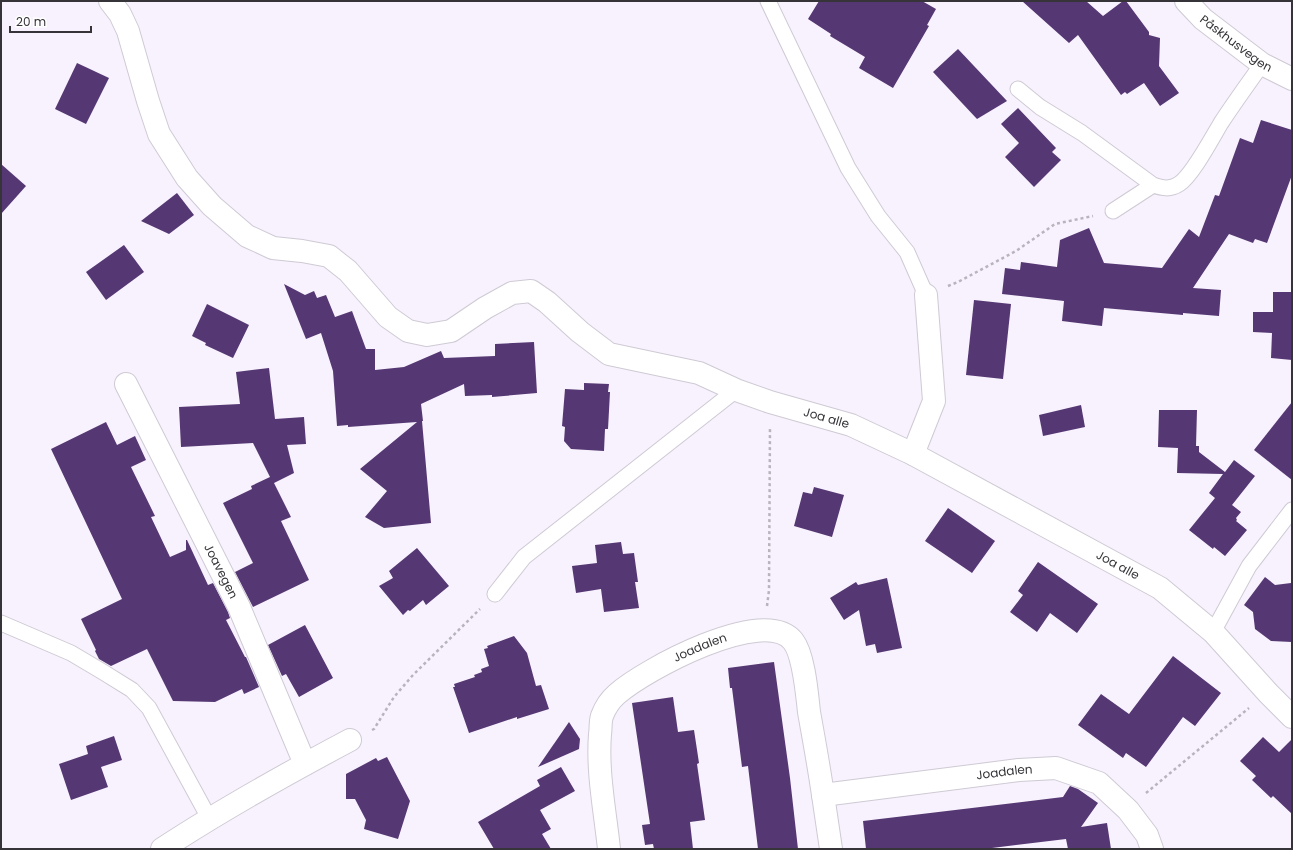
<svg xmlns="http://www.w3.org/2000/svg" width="1293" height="850" font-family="Poppins,sans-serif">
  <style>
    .building { fill: #553773 }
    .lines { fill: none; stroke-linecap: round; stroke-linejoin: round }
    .lane-casing { stroke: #cfcad4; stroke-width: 17 }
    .street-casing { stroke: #cfcad4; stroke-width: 24 }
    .path { stroke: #b8b4bd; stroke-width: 2.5; stroke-dasharray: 3 3; stroke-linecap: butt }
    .lane { stroke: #fff; stroke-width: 15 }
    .street { stroke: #fff; stroke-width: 22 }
    .labels { text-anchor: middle; stroke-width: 4; stroke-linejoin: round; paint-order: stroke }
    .street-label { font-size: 12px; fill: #363438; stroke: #fff }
  </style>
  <rect width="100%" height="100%" fill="#f7f2fd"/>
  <g class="building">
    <path d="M 819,1 L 922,1 L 936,9 L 927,25 L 929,26 L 893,88 L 859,68 L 865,57 L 830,36 L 831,34 L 808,19 Z"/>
    <path d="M 1022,1 L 1086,1 L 1103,16 L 1123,1 L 1126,1 L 1149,32 L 1149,35 L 1160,38 L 1159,66 L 1179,93 L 1160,106 L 1144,83 L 1127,94 L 1125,92 L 1121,95 L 1078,35 L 1069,43 Z"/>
    <path d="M 958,49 L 1007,101 L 977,119 L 933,72 Z"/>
    <path d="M 77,63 L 109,78 L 86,124 L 55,109 Z"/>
    <path d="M 1018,108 L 1056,148 L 1052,152 L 1061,160 L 1034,187 L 1005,157 L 1019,143 L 1001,124 Z"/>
    <path d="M 1261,120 L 1292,130 L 1292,175 L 1267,243 L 1255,239 L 1253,243 L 1229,234 L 1193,288 L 1221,290 L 1219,316 L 1183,313 L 1183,315 L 1104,308 L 1102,326 L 1062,321 L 1064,301 L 1002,294 L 1005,268 L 1020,270 L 1021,262 L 1057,267 L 1060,240 L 1089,228 L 1104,263 L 1162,268 L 1189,229 L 1199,237 L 1215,195 L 1219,196 L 1240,138 L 1253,143 Z"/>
    <path d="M 1,164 L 26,186 L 1,214 Z"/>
    <path d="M 177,193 L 194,215 L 169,234 L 141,221 Z"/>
    <path d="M 124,245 L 144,272 L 106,300 L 86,272 Z"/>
    <path d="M 284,284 L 305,295 L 314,291 L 317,298 L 326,295 L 335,317 L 352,311 L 366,349 L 375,349 L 375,370 L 404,367 L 441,351 L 444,358 L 495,356 L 495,344 L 534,342 L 537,393 L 492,397 L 492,395 L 465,396 L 464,384 L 421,404 L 423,421 L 422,421 L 431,523 L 384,528 L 365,517 L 387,491 L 360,469 L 417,422 L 348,427 L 348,425 L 337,426 L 333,371 L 321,333 L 306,339 Z"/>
    <path d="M 1273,292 L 1292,292 L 1292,360 L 1271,358 L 1272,333 L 1253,332 L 1253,312 L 1273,312 Z"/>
    <path d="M 974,300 L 1011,304 L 1003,379 L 966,375 Z"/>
    <path d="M 207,304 L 249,325 L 233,358 L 205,345 L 206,343 L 192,336 Z"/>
    <path d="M 269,368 L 275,419 L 304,417 L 306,444 L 287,445 L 294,473 L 274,483 L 291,517 L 281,521 L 309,580 L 253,607 L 235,572 L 253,563 L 223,503 L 252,489 L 251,486 L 270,477 L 253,443 L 181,447 L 179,407 L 240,404 L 236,372 Z"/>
    <path d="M 584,383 L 609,384 L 608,392 L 610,392 L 608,429 L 605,429 L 604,451 L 571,449 L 564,441 L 565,427 L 562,426 L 565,389 L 584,390 Z"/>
    <path d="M 1292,402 L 1292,480 L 1254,450 Z"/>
    <path d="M 1081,405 L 1085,427 L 1043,436 L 1039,415 Z"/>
    <path d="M 1159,410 L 1197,410 L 1196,446 L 1199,446 L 1199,452 L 1225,472 L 1234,460 L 1255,476 L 1232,505 L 1241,512 L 1236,518 L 1237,520 L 1236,521 L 1247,530 L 1225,556 L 1214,547 L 1213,549 L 1189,530 L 1215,498 L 1209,493 L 1223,474 L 1177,473 L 1178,448 L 1158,447 Z"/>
    <path d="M 106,422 L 117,445 L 135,436 L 146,460 L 131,467 L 155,516 L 151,517 L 170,557 L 186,550 L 186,540 L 187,540 L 208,585 L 213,583 L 228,612 L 230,618 L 226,620 L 245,657 L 246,657 L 259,687 L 244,694 L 242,689 L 215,702 L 173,701 L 147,649 L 111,666 L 99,659 L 95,651 L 96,650 L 81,619 L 122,599 L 51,449 Z"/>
    <path d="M 814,487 L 844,495 L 832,537 L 794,526 L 803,492 L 812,494 Z"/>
    <path d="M 948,508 L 995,541 L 972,573 L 925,541 Z"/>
    <path d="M 621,542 L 623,554 L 634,553 L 638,582 L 635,582 L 639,608 L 604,612 L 601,589 L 576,593 L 572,566 L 597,563 L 595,545 Z"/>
    <path d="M 417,548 L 449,586 L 426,605 L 423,600 L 410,611 L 408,610 L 403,615 L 379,586 L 393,578 L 389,571 Z"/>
    <path d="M 1038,562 L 1098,604 L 1077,633 L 1050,613 L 1037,632 L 1010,612 L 1023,595 L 1018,591 Z"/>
    <path d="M 1265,577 L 1275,585 L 1291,583 L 1292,642 L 1271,641 L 1255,629 L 1253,612 L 1244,605 Z"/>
    <path d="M 887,578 L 902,648 L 877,653 L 875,644 L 866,646 L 859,610 L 844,620 L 830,598 L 856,582 L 858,585 Z"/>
    <path d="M 305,625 L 333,678 L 299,697 L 286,674 L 282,676 L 268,645 Z"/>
    <path d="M 514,636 L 527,653 L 536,686 L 541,685 L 549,709 L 517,719 L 517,717 L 469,733 L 453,687 L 455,687 L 454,684 L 475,677 L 474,675 L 482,672 L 481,669 L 489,666 L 484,649 L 488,648 L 487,646 Z"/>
    <path d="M 1173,656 L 1221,693 L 1195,726 L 1183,717 L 1146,767 L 1126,753 L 1123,758 L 1078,725 L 1101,694 L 1129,714 Z"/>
    <path d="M 774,662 L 790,778 L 798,849 L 758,849 L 748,766 L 742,767 L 732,688 L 730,688 L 728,668 Z"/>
    <path d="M 673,697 L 678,732 L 694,730 L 699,763 L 697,764 L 705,820 L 690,822 L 693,849 L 654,849 L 653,844 L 645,845 L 642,825 L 650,824 L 632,703 Z"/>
    <path d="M 569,722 L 580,739 L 579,749 L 538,767 Z"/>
    <path d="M 114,736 L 122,760 L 101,767 L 108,787 L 71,800 L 59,764 L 88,754 L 86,746 Z"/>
    <path d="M 1263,737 L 1279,752 L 1292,739 L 1292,814 L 1273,796 L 1271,798 L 1252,780 L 1256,776 L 1240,761 Z"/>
    <path d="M 387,757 L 410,801 L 398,839 L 364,829 L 366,820 L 355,799 L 346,799 L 346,774 L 376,758 L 378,761 Z"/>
    <path d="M 561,767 L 575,791 L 540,810 L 551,829 L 542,834 L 551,849 L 494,849 L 478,822 L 540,786 L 537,780 Z"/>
    <path d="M 1070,786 L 1078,789 L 1098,803 L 1081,827 L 1107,823 L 1111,849 L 1068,849 L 1066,839 L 984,849 L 866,849 L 863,821 L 1063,797 Z"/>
  </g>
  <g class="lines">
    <g class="lane-casing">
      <g id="lane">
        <path d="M 768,1 L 848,168 L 878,216 L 907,252 L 926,295"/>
        <path d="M 1018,89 L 1040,107 L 1082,133 L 1153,185 C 1162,188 1170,190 1179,184 C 1192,176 1212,138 1221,123 C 1234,103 1248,84 1262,64"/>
        <path d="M 1113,211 L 1153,185"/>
        <path d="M 495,594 L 524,557 L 736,390"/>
        <path d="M 1,623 L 71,653 L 103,672 L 132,690 L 149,708 L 209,818"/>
        <path d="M 1213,632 L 1249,566 L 1292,510"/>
      </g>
    </g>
    <g class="street-casing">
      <g id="street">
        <path id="s1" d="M 110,1 L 120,14 L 128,31 L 148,101 L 159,134 L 187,178 L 212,206 L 247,236 L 273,248 L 302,251 L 329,256 L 348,271 L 388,317 L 408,331 L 427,335 L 451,331 L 485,308 L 512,293 L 531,291 L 547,302 L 580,332 L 609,354 L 699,373 L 736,390 L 770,402 L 851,425 L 913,454 L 1160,588 L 1213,632 L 1268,693 L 1292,717"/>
        <path id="s2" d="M 1186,1 L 1203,19 L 1262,64 L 1292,79"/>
        <path id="s3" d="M 126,384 L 239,607 L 305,764"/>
        <path d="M 913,454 L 934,401 L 926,295"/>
        <path d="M 823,795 L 831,849"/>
        <path d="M 162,849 C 223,809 286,774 350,740"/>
        <path id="s4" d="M 609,849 C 605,811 597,772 600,734 C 601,729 600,722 602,716 C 605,708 610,700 617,694 C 644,670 764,605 793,641 C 804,655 807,694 809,712 C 814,740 819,767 823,795 L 1019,770 L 1056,768 L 1099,783 L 1128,810 L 1147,835 L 1152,849"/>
      </g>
    </g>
    <g class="path">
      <path d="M 948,286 L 958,282 L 1016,251 L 1055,224 L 1093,216"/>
      <path d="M 767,606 L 769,590 L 770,427"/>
      <path d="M 372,730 L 374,729 L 394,697 L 413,675 L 480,609"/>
      <path d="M 1146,793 L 1249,708"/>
    </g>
    <use href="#lane" class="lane"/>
    <use href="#street" class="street"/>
  </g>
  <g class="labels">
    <g class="street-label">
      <text dy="4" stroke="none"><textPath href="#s2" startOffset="66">Påskhusvegen</textPath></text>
      <text dy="4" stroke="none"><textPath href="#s1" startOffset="936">Joa alle</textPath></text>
      <text dy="4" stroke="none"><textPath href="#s1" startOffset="1263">Joa alle</textPath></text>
      <text dy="4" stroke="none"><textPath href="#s3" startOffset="210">Joavegen</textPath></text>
      <text dy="4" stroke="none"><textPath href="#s4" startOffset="256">Joadalen</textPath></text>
      <text dy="4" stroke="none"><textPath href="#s4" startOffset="695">Joadalen</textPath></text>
    </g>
  </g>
  <rect width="1293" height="850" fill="none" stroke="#363438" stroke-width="4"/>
  <path d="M10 26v6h81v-6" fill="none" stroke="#363438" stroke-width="2"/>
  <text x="16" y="26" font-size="12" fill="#363438" stroke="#ffffff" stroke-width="3" paint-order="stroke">20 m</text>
</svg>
